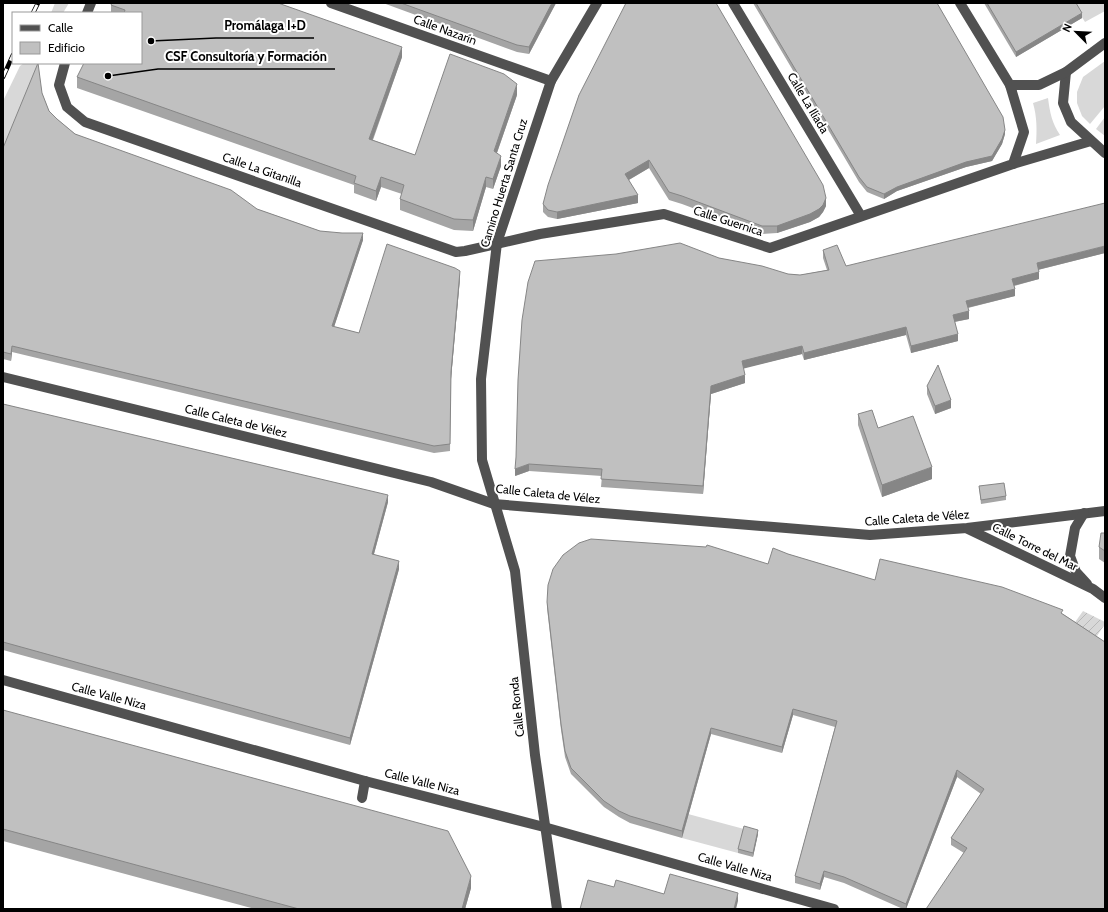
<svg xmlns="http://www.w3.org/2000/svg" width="1108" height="912" font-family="Cabin,sans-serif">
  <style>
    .grass { fill: #d8d8d8 }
    .garden { fill: url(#garden-furrows) }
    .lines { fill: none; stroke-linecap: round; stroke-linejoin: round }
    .minor { stroke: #515151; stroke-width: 10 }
    .rail-casing { stroke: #000; stroke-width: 4.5 }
    .rail { stroke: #fff; stroke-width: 3; stroke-dasharray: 9; stroke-linecap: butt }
    .wall { fill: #a5a5a5 }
    .shaded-wall { fill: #868686 }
    .building { fill: #c0c0c0; stroke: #868686 }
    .labels { text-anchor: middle; stroke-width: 4; stroke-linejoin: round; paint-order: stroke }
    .street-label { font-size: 12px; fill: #000; stroke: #fff }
    .leader { fill: none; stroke: #000; stroke-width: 1.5 }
    .callout-dot { fill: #000; stroke: #fff; stroke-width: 1.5 }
    .callout-label { font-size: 13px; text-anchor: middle; font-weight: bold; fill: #000; stroke: #fff; stroke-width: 4; stroke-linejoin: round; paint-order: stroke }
  </style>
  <defs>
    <pattern id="garden-furrows" width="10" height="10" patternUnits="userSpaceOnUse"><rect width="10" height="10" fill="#d8d8d8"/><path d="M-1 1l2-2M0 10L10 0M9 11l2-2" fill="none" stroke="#b8b8b8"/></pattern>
  </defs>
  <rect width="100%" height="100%" fill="#fff"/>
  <g class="grass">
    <path d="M 55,3 L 69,3 L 63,13 L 51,13 Z"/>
    <path d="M 1073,3 L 1105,3 L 1105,11 L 1085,22 Z"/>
    <path d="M 1105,61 L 1105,106 L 1090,124 L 1082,116 L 1077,103 L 1077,92 L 1083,77 Z"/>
    <path d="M 24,63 L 39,63 L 34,79 L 3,155 L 3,101 L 20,66 Z"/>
    <path d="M 1048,98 C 1050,113 1052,123 1060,135 L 1036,144 C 1037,130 1037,117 1033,103 Z"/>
    <path d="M 1105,117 L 1105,136 L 1096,129 Z"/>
    <path d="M 688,814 L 744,829 L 738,853 L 682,838 Z"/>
  </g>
  <path class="garden" d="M 1083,611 L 1105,622 L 1105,624 L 1095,639 L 1073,625 Z"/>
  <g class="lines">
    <g class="minor">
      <path d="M 331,3 L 551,81"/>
      <path d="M 733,3 L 861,216"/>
      <path d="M 87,13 L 91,3"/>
      <path d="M 65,63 L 59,85 L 67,107 L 85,122 L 456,252 L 465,251 L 540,234 L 664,214 L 770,248 L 1013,164 L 1024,132 L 1010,85 L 960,3"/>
      <path d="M 1066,72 L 1063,103 L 1071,122 L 1105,153"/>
      <path d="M 1010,85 L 1039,85 L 1066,72 L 1105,43"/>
      <path d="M 1013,164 L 1091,141"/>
      <path d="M 3,377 L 431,482 L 494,504 L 870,535 L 967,528 L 1105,511"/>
      <path d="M 1084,513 L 1075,528 L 1070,556 L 1076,572 L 1087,584"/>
      <path d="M 968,529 L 1093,589 L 1105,598"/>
      <path d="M 3,680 L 365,781 L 544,827 L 834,909"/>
      <path d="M 362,798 L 365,781"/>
      <path d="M 557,909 L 535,755 L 515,571 L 482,460 L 481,379 L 497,243 L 551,81 L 597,3"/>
    </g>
    <g class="rail-casing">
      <g id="rail">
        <path d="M 33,13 L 38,3"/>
        <path d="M 3,77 L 13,55"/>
      </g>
    </g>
    <use href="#rail" class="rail"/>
  </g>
  <g class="wall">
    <path d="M 383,3 L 556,3 L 529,54 L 517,52 Z"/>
    <path d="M 753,3 L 937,3 L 1005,134 L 1002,144 L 992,161 L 966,167 L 897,191 L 884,199 L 867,192 L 859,182 Z"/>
    <path d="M 984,3 L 1076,3 L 1082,18 L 1016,57 Z"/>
    <path d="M 111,5 L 402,57 L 373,140 L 415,155 L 517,95 L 497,153 L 501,166 L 493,189 L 486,187 L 473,231 L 454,230 L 400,210 L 400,199 L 402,194 L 381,187 L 376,201 L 354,193 L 354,185 L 77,88 L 77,77 L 141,63 L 141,13 L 111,13 Z"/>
    <path d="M 42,93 L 49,111 L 57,119 L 75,134 L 257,209 L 320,231 L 363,240 L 334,327 L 359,333 L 460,278 L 451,379 L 450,451 L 434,453 L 12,352 L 11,361 L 3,359 L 3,148 Z"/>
    <path d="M 579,95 L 826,206 L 823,212 L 819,217 L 810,222 L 777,233 L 762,234 L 682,204 L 669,200 L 649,168 L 629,180 L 638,203 L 557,219 L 548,217 L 543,212 L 543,204 Z"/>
    <path d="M 823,250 L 846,266 L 1105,253 L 1038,270 L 1039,279 L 1014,286 L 1015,296 L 968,308 L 969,319 L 955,322 L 958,341 L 911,353 L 906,335 L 804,360 L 802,354 L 743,368 L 745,383 L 711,394 L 703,494 L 601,487 L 602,476 L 529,471 L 515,476 L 719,258 L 788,274 L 800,275 L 827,270 L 823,258 Z"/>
    <path d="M 927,386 L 951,408 L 935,414 L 927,394 Z"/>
    <path d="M 3,404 L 388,502 L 374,554 L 399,569 L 350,745 L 3,650 Z"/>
    <path d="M 858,414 L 878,428 L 932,479 L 882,497 L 858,425 Z"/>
    <path d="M 979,486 L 1006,496 L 1006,500 L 981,504 Z"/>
    <path d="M 1105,533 L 1105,563 L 1099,559 L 1099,547 Z"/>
    <path d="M 788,554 L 875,580 L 1063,614 L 1105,642 L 964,853 L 951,845 L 951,838 L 981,794 L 957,777 L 906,909 L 903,909 L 844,883 L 824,877 L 820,890 L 795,883 L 795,876 L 835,727 L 793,715 L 782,753 L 711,734 L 682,838 L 630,823 L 619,817 L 604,807 L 571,774 L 565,757 L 561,730 L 547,608 L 547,602 L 768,564 Z"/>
    <path d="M 3,710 L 471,888 L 465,909 L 255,909 L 3,841 Z"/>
    <path d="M 758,834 L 753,857 L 738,853 L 738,849 Z"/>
  </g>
  <g class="shaded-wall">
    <path d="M 552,3 L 556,3 L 529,54 L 529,47 Z"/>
    <path d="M 1082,13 L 1082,18 L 1016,57 L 1016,52 Z"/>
    <path d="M 402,47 L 402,57 L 369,149 L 369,139 Z"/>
    <path d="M 517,84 L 517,95 L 494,161 L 494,151 Z"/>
    <path d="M 1005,130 L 1005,134 L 1002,144 L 992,161 L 966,167 L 897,191 L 884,199 L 884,194 L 897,187 Z"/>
    <path d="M 501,156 L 501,166 L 493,189 L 493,179 Z"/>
    <path d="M 649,160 L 649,168 L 625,182 L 625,174 Z"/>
    <path d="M 381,177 L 381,187 L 376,201 L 376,191 Z"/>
    <path d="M 486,177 L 486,187 L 473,231 L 473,220 Z"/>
    <path d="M 638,195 L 638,203 L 557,219 L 557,212 Z"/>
    <path d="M 826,198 L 826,206 L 823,212 L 819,217 L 810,222 L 777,233 L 777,226 Z"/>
    <path d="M 363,233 L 363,240 L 332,333 L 332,326 Z"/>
    <path d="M 1105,246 L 1105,253 L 1037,270 L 1037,263 Z"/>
    <path d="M 460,271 L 460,278 L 451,379 L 450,451 L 451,372 Z"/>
    <path d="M 1039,272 L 1039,279 L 1012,286 L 1012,279 Z"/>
    <path d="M 1015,289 L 1015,296 L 966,308 L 966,301 Z"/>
    <path d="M 969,311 L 969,319 L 953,322 L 953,315 Z"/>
    <path d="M 906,327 L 906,335 L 804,360 L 804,353 Z"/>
    <path d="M 958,334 L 958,341 L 911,353 L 911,346 Z"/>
    <path d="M 12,346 L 12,352 L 11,361 L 11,354 Z"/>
    <path d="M 802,346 L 802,354 L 742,369 L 742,361 Z"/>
    <path d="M 745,375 L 745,383 L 711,394 L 703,494 L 703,486 L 711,386 Z"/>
    <path d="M 951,400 L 951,408 L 935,414 L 935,406 Z"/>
    <path d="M 529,464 L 529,471 L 515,476 L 515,469 Z"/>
    <path d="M 932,467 L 932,479 L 882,497 L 882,485 Z"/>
    <path d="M 388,495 L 388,502 L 372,561 L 372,554 Z"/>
    <path d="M 399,561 L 399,569 L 350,745 L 350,738 Z"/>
    <path d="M 793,709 L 793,715 L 782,753 L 782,747 Z"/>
    <path d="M 711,728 L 711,734 L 682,838 L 682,831 Z"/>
    <path d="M 957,770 L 957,777 L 906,909 L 906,904 Z"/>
    <path d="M 758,830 L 758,834 L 753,857 L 753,853 Z"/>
    <path d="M 824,871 L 824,877 L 820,890 L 820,884 Z"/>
    <path d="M 471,876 L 471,888 L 465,909 L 462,909 Z"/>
    <path d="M 738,893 L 738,901 L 736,909 L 734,909 Z"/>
  </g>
  <g class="building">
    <path d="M 112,3 L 278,3 L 402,47 L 369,139 L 415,155 L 450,54 L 504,74 L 517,84 L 494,151 L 501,156 L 493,179 L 486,177 L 473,220 L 454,219 L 400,199 L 404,185 L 381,177 L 376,191 L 354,183 L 356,176 L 77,77 L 84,63 L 141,63 L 141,13 L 124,13 L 125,10 L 111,5 Z"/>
    <path d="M 401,3 L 552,3 L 529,47 L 517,45 Z"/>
    <path d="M 626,3 L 716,3 L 823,185 L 826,198 L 823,205 L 819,209 L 810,214 L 777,226 L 762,226 L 682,196 L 669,192 L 649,160 L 625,174 L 638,195 L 557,212 L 548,210 L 543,204 L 548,185 L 579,95 Z"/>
    <path d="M 756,3 L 937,3 L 1003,117 L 1005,130 L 1002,139 L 992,156 L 966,162 L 897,187 L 884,194 L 867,187 L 859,177 Z"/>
    <path d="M 987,3 L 1076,3 L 1082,13 L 1016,52 Z"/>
    <path d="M 38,63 L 42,93 L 49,111 L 57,119 L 75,134 L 231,190 L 257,209 L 320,231 L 342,233 L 363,233 L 332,326 L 359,333 L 387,244 L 455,268 L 460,271 L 451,372 L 450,444 L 434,446 L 12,346 L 11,354 L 3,352 L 3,148 Z"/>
    <path d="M 1105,203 L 1105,246 L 1037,263 L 1039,272 L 1012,279 L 1015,289 L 966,301 L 969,311 L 953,315 L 958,334 L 911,346 L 906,327 L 804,353 L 802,346 L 742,361 L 745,375 L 711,386 L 703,486 L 601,479 L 602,469 L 529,464 L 515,469 L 516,457 L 518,380 L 522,320 L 528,282 L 535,261 L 616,254 L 680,243 L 719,258 L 762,266 L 788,274 L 800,275 L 829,270 L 823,250 L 837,245 L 846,266 Z"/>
    <path d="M 938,365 L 951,400 L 935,406 L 927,386 Z"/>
    <path d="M 3,404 L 388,495 L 372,554 L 399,561 L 350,738 L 3,642 Z"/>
    <path d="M 872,410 L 878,428 L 913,416 L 932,467 L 882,485 L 858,414 Z"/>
    <path d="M 1004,483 L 1006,496 L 981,500 L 979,486 Z"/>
    <path d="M 1101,533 L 1105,533 L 1105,551 L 1099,547 Z"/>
    <path d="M 591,539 L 706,547 L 707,545 L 768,564 L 773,548 L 788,554 L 875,580 L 880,559 L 1002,587 L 1063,610 L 1061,613 L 1105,642 L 1105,909 L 926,909 L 967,848 L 951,838 L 984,789 L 957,770 L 906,904 L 844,877 L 824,871 L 820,884 L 795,876 L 837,721 L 793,709 L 782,747 L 711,728 L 682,831 L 630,816 L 619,811 L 604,801 L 571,768 L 565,751 L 561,724 L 547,602 L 548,585 L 553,569 L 563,555 L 579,543 Z"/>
    <path d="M 3,710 L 448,831 L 471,876 L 462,909 L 299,909 L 3,829 Z"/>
    <path d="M 744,826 L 758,830 L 753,853 L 738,849 Z"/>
    <path d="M 670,874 L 738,893 L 734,909 L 580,909 L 588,880 L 614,887 L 616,880 L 664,894 Z"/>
  </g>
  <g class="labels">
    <g class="street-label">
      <text transform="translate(445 30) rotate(20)" y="4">Calle Nazarín</text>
      <text transform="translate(808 103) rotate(59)" y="4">Calle La Ilíada</text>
      <text transform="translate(262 170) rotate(19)" y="4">Calle La Gitanilla</text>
      <text transform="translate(504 183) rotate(-73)" y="4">Camino Huerta Santa Cruz</text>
      <text transform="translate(728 221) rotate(18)" y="4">Calle Guernica</text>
      <text transform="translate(236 421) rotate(14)" y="4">Calle Caleta de Vélez</text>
      <text transform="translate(548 494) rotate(6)" y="4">Calle Caleta de Vélez</text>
      <text transform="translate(917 518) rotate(-4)" y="4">Calle Caleta de Vélez</text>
      <text transform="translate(1035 547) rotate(26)" y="4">Calle Torre del Mar</text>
      <text transform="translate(109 696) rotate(15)" y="4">Calle Valle Niza</text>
      <text transform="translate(517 707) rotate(-96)" y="4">Calle Ronda</text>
      <text transform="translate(422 782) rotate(14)" y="4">Calle Valle Niza</text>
      <text transform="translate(735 867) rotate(16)" y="4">Calle Valle Niza</text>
    </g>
  </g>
  <path class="leader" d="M151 41L216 38H314M108 76L158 69H335"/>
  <g class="callout-dot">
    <circle cx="151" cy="41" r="4"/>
    <circle cx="108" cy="76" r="4"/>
  </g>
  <g class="callout-label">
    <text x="265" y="30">Promálaga I+D</text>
    <text x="246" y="61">CSF Consultoría y Formación</text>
  </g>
  <rect width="1108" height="912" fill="none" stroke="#000000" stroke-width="8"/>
  <rect x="12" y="12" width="130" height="52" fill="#ffffff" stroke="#999999"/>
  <rect x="20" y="25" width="20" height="6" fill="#515151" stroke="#999999"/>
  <text x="48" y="32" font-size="12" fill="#000000">Calle</text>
  <rect x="20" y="42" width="20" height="12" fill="#c0c0c0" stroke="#999999"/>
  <text x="48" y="52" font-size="12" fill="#000000">Edificio</text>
  <g transform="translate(1076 32) rotate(294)" stroke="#ffffff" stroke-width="3" paint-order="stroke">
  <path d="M0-3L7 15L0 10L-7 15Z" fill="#000000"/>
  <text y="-6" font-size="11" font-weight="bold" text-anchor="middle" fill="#000000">N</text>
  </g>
</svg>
